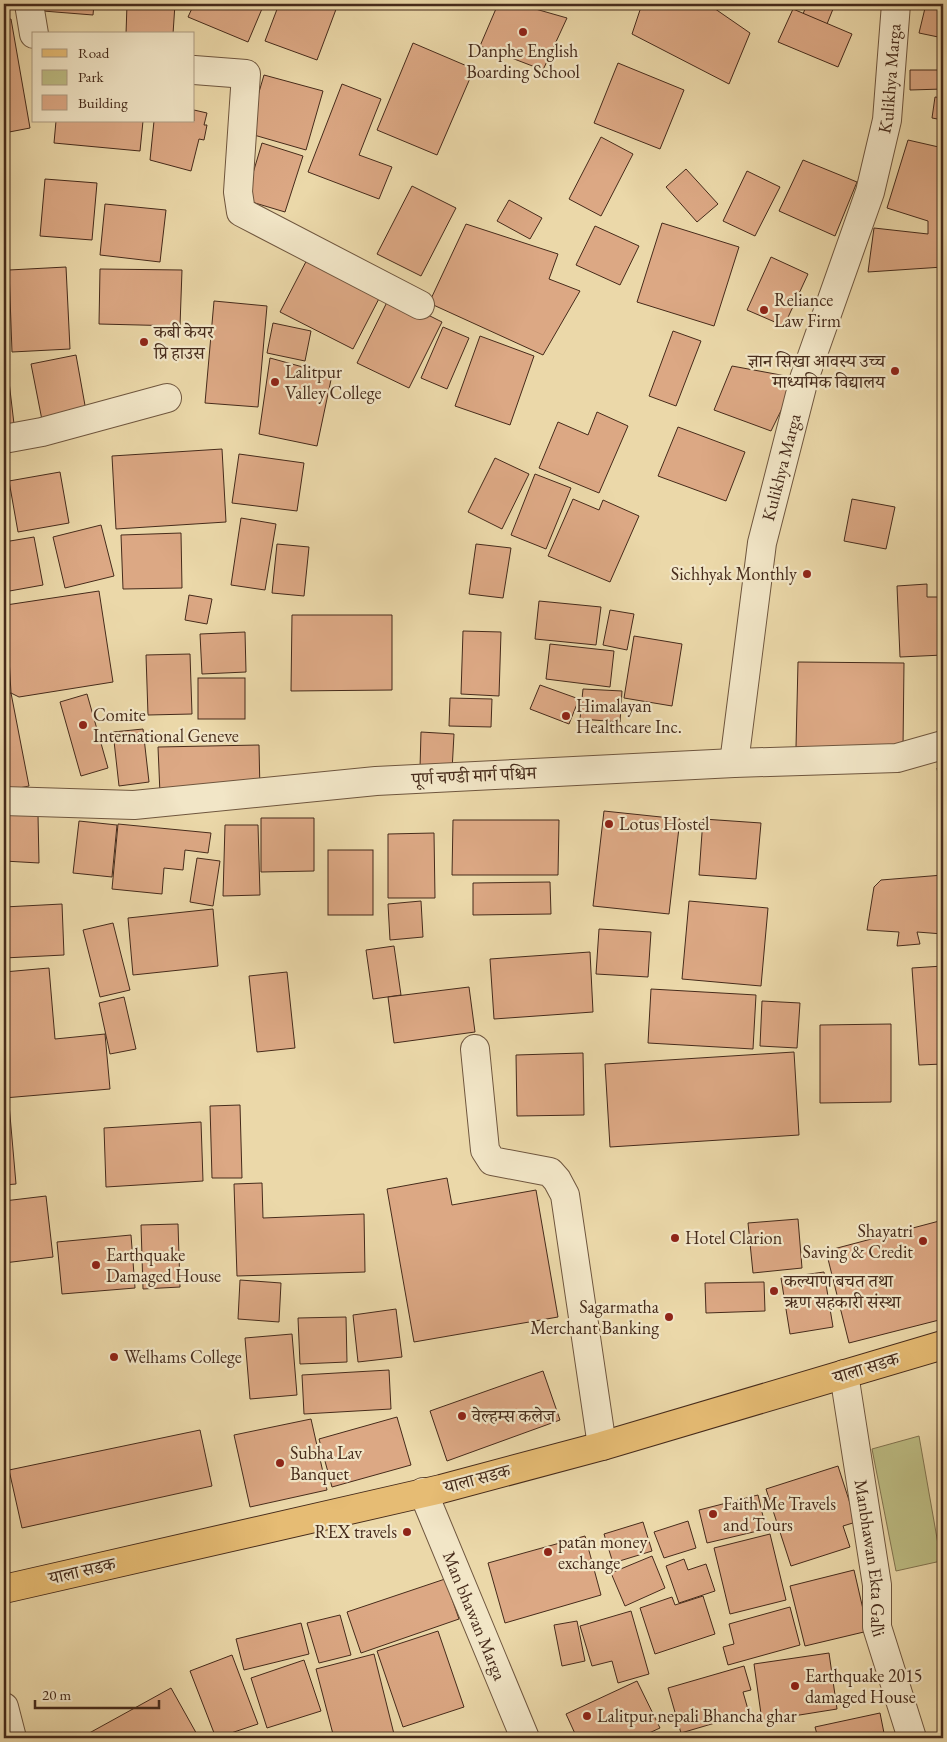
<svg xmlns="http://www.w3.org/2000/svg" width="947" height="1742" font-family="'EB Garamond','Noto Serif Devanagari',serif">
  <style>
    .green { fill: #bdbd84; stroke: #827450 }
    .building { fill: #dca884; stroke: #462b1b }
    .lines { fill: none; stroke-linecap: round; stroke-linejoin: round }
    .minor-casing { stroke: #6f563e; stroke-width: 30 }
    .primary-casing { stroke: #462b1b; stroke-width: 30 }
    .minor { stroke: #f2e6c7; stroke-width: 28 }
    .primary { stroke: #e6bc74; stroke-width: 28 }
    .poi-dot { fill: #8f2418; stroke: #f2e6c7; stroke-width: 2 }
    .labels { text-anchor: middle; stroke-width: 4.5; stroke-linejoin: round; paint-order: stroke }
    .poi-label { font-size: 18px; fill: #462b1b; stroke: #f2e6c7; text-anchor: start }
    .street-label { font-size: 18px; fill: #462b1b; stroke: #f2e6c7 }
  </style>
  <rect width="100%" height="100%" fill="#ebd8a9"/>
  <filter id="stains"><feTurbulence type="fractalNoise" baseFrequency=".004" numOctaves="4"/><feColorMatrix values="0 0 0 0 .2 0 0 0 0 .09 0 0 0 0 .02 0 0 0 .5 -.17"/></filter>
  <radialGradient id="worn" r=".72"><stop offset=".6" stop-color="#630" stop-opacity="0"/><stop offset="1" stop-color="#630" stop-opacity=".3"/></radialGradient>
  <path class="green" d="M 919,1436 L 941,1561 L 896,1571 L 872,1449 Z"/>
  <g class="building">
    <path d="M 43,4 L 94,4 L 93,15 L 43,11 Z"/>
    <path d="M 127,4 L 175,4 L 173,34 L 126,34 Z"/>
    <path d="M 194,4 L 264,4 L 248,42 L 188,17 Z"/>
    <path d="M 279,4 L 338,4 L 317,60 L 265,41 Z"/>
    <path d="M 498,4 L 518,4 L 567,18 L 543,70 L 480,46 Z"/>
    <path d="M 642,4 L 708,4 L 750,33 L 729,84 L 632,34 Z"/>
    <path d="M 807,4 L 835,4 L 827,24 L 803,14 Z"/>
    <path d="M 926,4 L 943,4 L 943,38 L 919,33 Z"/>
    <path d="M 793,9 L 852,34 L 838,67 L 778,42 Z"/>
    <path d="M 11,19 L 30,128 L 4,133 L 4,20 Z"/>
    <path d="M 413,43 L 474,69 L 437,155 L 377,130 Z"/>
    <path d="M 618,63 L 684,90 L 660,149 L 594,123 Z"/>
    <path d="M 910,70 L 943,70 L 943,89 L 910,90 Z"/>
    <path d="M 264,75 L 323,91 L 306,150 L 247,133 Z"/>
    <path d="M 342,84 L 381,99 L 359,155 L 392,167 L 379,199 L 308,172 Z"/>
    <path d="M 935,97 L 943,98 L 943,120 L 932,118 Z"/>
    <path d="M 194,110 L 207,113 L 204,125 L 207,125 L 204,140 L 199,139 L 191,171 L 150,160 L 154,121 L 194,121 Z"/>
    <path d="M 56,121 L 143,121 L 140,151 L 54,143 Z"/>
    <path d="M 601,137 L 633,154 L 601,216 L 569,199 Z"/>
    <path d="M 908,140 L 943,148 L 943,267 L 868,272 L 874,228 L 928,234 L 928,221 L 887,208 Z"/>
    <path d="M 262,143 L 303,156 L 285,212 L 245,200 Z"/>
    <path d="M 803,160 L 857,182 L 835,236 L 779,211 Z"/>
    <path d="M 686,169 L 718,204 L 697,222 L 666,187 Z"/>
    <path d="M 747,171 L 780,187 L 755,236 L 723,221 Z"/>
    <path d="M 45,179 L 97,183 L 92,240 L 40,236 Z"/>
    <path d="M 412,186 L 456,208 L 421,276 L 377,254 Z"/>
    <path d="M 509,200 L 542,218 L 530,239 L 497,221 Z"/>
    <path d="M 105,204 L 166,210 L 160,262 L 100,255 Z"/>
    <path d="M 662,223 L 739,247 L 714,326 L 637,302 Z"/>
    <path d="M 466,224 L 558,254 L 549,279 L 580,291 L 543,355 L 429,303 Z"/>
    <path d="M 595,226 L 639,246 L 620,285 L 576,265 Z"/>
    <path d="M 312,250 L 385,287 L 353,349 L 280,312 Z"/>
    <path d="M 771,257 L 808,274 L 784,326 L 747,310 Z"/>
    <path d="M 66,267 L 70,349 L 12,352 L 9,270 Z"/>
    <path d="M 100,269 L 182,270 L 180,326 L 99,324 Z"/>
    <path d="M 390,296 L 442,322 L 409,388 L 357,363 Z"/>
    <path d="M 214,301 L 267,306 L 258,407 L 205,403 Z"/>
    <path d="M 273,323 L 311,331 L 305,361 L 267,353 Z"/>
    <path d="M 443,327 L 469,338 L 447,389 L 421,378 Z"/>
    <path d="M 673,331 L 701,341 L 676,406 L 649,396 Z"/>
    <path d="M 480,336 L 534,356 L 510,425 L 455,406 Z"/>
    <path d="M 76,355 L 86,411 L 42,420 L 31,364 Z"/>
    <path d="M 270,358 L 332,375 L 317,446 L 259,434 Z"/>
    <path d="M 732,366 L 797,378 L 771,431 L 714,410 Z"/>
    <path d="M 8,373 L 14,424 L 4,425 L 4,374 Z"/>
    <path d="M 597,412 L 628,426 L 599,493 L 539,468 L 558,422 L 588,435 Z"/>
    <path d="M 678,427 L 745,452 L 726,501 L 658,476 Z"/>
    <path d="M 222,449 L 226,522 L 116,529 L 112,456 Z"/>
    <path d="M 239,454 L 304,463 L 297,511 L 232,503 Z"/>
    <path d="M 495,458 L 529,474 L 502,529 L 468,512 Z"/>
    <path d="M 60,472 L 69,523 L 18,532 L 9,481 Z"/>
    <path d="M 535,474 L 571,488 L 546,549 L 511,535 Z"/>
    <path d="M 573,499 L 599,510 L 603,500 L 639,516 L 610,582 L 548,556 Z"/>
    <path d="M 852,499 L 895,507 L 886,549 L 844,541 Z"/>
    <path d="M 241,518 L 276,524 L 265,590 L 231,585 Z"/>
    <path d="M 101,525 L 114,576 L 65,588 L 53,537 Z"/>
    <path d="M 181,533 L 182,588 L 123,589 L 121,535 Z"/>
    <path d="M 34,537 L 43,585 L 4,592 L 4,542 Z"/>
    <path d="M 277,544 L 309,547 L 304,596 L 272,593 Z"/>
    <path d="M 476,544 L 511,548 L 503,598 L 469,594 Z"/>
    <path d="M 927,584 L 927,597 L 943,597 L 943,655 L 900,657 L 897,586 Z"/>
    <path d="M 99,591 L 113,682 L 19,697 L 11,693 L 6,605 Z"/>
    <path d="M 189,595 L 212,599 L 207,624 L 185,620 Z"/>
    <path d="M 539,601 L 601,607 L 596,645 L 535,639 Z"/>
    <path d="M 610,610 L 634,614 L 627,650 L 603,645 Z"/>
    <path d="M 292,615 L 392,615 L 392,690 L 291,691 Z"/>
    <path d="M 463,631 L 501,632 L 499,696 L 461,694 Z"/>
    <path d="M 245,632 L 246,672 L 202,674 L 200,634 Z"/>
    <path d="M 634,636 L 682,644 L 672,706 L 624,698 Z"/>
    <path d="M 550,644 L 614,651 L 610,687 L 546,679 Z"/>
    <path d="M 190,654 L 192,714 L 148,715 L 146,655 Z"/>
    <path d="M 4,662 L 9,690 L 4,691 Z"/>
    <path d="M 798,662 L 904,663 L 903,748 L 796,747 Z"/>
    <rect x="198" y="678" width="47" height="41"/>
    <path d="M 540,685 L 579,699 L 569,724 L 530,709 Z"/>
    <path d="M 583,689 L 622,691 L 620,722 L 580,719 Z"/>
    <path d="M 11,693 L 29,786 L 4,791 L 4,694 Z"/>
    <path d="M 87,694 L 108,768 L 81,776 L 60,702 Z"/>
    <path d="M 450,698 L 492,699 L 491,727 L 449,726 Z"/>
    <path d="M 143,729 L 149,782 L 119,786 L 113,732 Z"/>
    <path d="M 421,732 L 454,734 L 452,771 L 420,769 Z"/>
    <path d="M 259,745 L 260,792 L 160,794 L 158,747 Z"/>
    <path d="M 943,767 L 943,805 L 937,768 Z"/>
    <path d="M 604,811 L 680,819 L 669,914 L 593,906 Z"/>
    <path d="M 4,814 L 38,815 L 39,863 L 4,861 Z"/>
    <path d="M 261,818 L 314,818 L 314,871 L 261,872 Z"/>
    <path d="M 703,819 L 761,823 L 756,879 L 699,875 Z"/>
    <path d="M 453,820 L 559,820 L 558,875 L 452,875 Z"/>
    <path d="M 79,821 L 117,825 L 112,877 L 73,873 Z"/>
    <path d="M 118,824 L 211,833 L 208,853 L 185,850 L 183,870 L 164,868 L 162,894 L 112,889 Z"/>
    <path d="M 225,825 L 258,825 L 260,895 L 223,896 Z"/>
    <path d="M 434,833 L 435,898 L 388,898 L 388,834 Z"/>
    <rect x="328" y="850" width="45" height="65"/>
    <path d="M 197,858 L 220,861 L 213,906 L 190,902 Z"/>
    <path d="M 943,875 L 943,934 L 917,932 L 920,944 L 897,946 L 899,932 L 867,930 L 874,887 L 881,880 Z"/>
    <path d="M 550,882 L 551,914 L 473,915 L 473,883 Z"/>
    <path d="M 421,901 L 423,937 L 390,940 L 388,904 Z"/>
    <path d="M 689,901 L 768,908 L 761,986 L 682,979 Z"/>
    <path d="M 62,904 L 64,955 L 4,958 L 4,907 Z"/>
    <path d="M 213,909 L 218,966 L 133,975 L 128,918 Z"/>
    <path d="M 113,923 L 130,990 L 100,997 L 83,930 Z"/>
    <path d="M 599,929 L 651,932 L 648,977 L 596,974 Z"/>
    <path d="M 394,946 L 401,995 L 373,999 L 366,950 Z"/>
    <path d="M 590,952 L 593,1012 L 494,1019 L 490,959 Z"/>
    <path d="M 943,966 L 943,1064 L 919,1065 L 912,968 Z"/>
    <path d="M 49,968 L 55,1039 L 105,1034 L 110,1089 L 4,1098 L 4,972 Z"/>
    <path d="M 287,972 L 295,1048 L 257,1052 L 249,976 Z"/>
    <path d="M 469,987 L 475,1032 L 394,1043 L 388,997 Z"/>
    <path d="M 651,989 L 756,995 L 753,1049 L 648,1043 Z"/>
    <path d="M 124,997 L 136,1049 L 110,1054 L 99,1003 Z"/>
    <path d="M 762,1001 L 800,1003 L 797,1048 L 760,1046 Z"/>
    <path d="M 891,1024 L 891,1102 L 820,1103 L 820,1025 Z"/>
    <path d="M 794,1052 L 799,1135 L 610,1147 L 605,1064 Z"/>
    <path d="M 583,1053 L 584,1115 L 517,1116 L 516,1055 Z"/>
    <path d="M 4,1104 L 9,1104 L 16,1184 L 4,1185 Z"/>
    <path d="M 240,1105 L 242,1178 L 212,1178 L 210,1106 Z"/>
    <path d="M 201,1122 L 203,1181 L 106,1187 L 104,1128 Z"/>
    <path d="M 447,1178 L 452,1205 L 536,1190 L 558,1317 L 414,1342 L 387,1189 Z"/>
    <path d="M 262,1183 L 263,1218 L 364,1214 L 365,1272 L 237,1276 L 234,1184 Z"/>
    <path d="M 46,1196 L 53,1257 L 4,1263 L 4,1201 Z"/>
    <path d="M 798,1219 L 802,1268 L 753,1273 L 748,1223 Z"/>
    <path d="M 943,1220 L 943,1319 L 849,1343 L 826,1251 Z"/>
    <path d="M 178,1224 L 180,1287 L 143,1289 L 141,1225 Z"/>
    <path d="M 131,1235 L 135,1288 L 62,1294 L 57,1242 Z"/>
    <path d="M 824,1272 L 833,1327 L 790,1334 L 781,1278 Z"/>
    <path d="M 240,1280 L 281,1283 L 279,1322 L 238,1319 Z"/>
    <path d="M 764,1282 L 765,1311 L 706,1313 L 705,1283 Z"/>
    <path d="M 396,1309 L 402,1357 L 358,1362 L 353,1315 Z"/>
    <path d="M 346,1317 L 347,1362 L 300,1364 L 298,1318 Z"/>
    <path d="M 292,1334 L 297,1395 L 250,1399 L 245,1338 Z"/>
    <path d="M 389,1370 L 391,1409 L 304,1414 L 302,1375 Z"/>
    <path d="M 543,1371 L 560,1420 L 447,1461 L 430,1411 Z"/>
    <path d="M 397,1417 L 411,1465 L 332,1487 L 319,1439 Z"/>
    <path d="M 311,1419 L 327,1490 L 250,1507 L 234,1435 Z"/>
    <path d="M 200,1430 L 212,1486 L 22,1528 L 9,1470 Z"/>
    <path d="M 838,1466 L 856,1522 L 843,1526 L 850,1547 L 791,1566 L 766,1489 Z"/>
    <path d="M 758,1495 L 766,1529 L 707,1543 L 699,1510 Z"/>
    <path d="M 688,1521 L 696,1548 L 664,1558 L 654,1532 Z"/>
    <path d="M 643,1522 L 652,1551 L 613,1563 L 604,1534 Z"/>
    <path d="M 770,1534 L 786,1600 L 730,1614 L 714,1548 Z"/>
    <path d="M 585,1536 L 601,1595 L 505,1623 L 488,1563 Z"/>
    <path d="M 652,1556 L 665,1588 L 625,1606 L 611,1573 Z"/>
    <path d="M 684,1559 L 688,1570 L 706,1564 L 715,1591 L 679,1603 L 666,1566 Z"/>
    <path d="M 854,1570 L 868,1631 L 805,1646 L 790,1586 Z"/>
    <path d="M 445,1579 L 459,1619 L 361,1653 L 347,1612 Z"/>
    <path d="M 703,1596 L 715,1634 L 655,1654 L 640,1608 L 672,1597 L 675,1605 Z"/>
    <path d="M 790,1607 L 800,1645 L 728,1665 L 723,1647 L 734,1644 L 729,1624 Z"/>
    <path d="M 631,1611 L 649,1674 L 618,1683 L 612,1661 L 592,1666 L 580,1626 Z"/>
    <path d="M 340,1615 L 351,1655 L 319,1663 L 307,1623 Z"/>
    <path d="M 577,1621 L 585,1661 L 562,1666 L 554,1625 Z"/>
    <path d="M 301,1623 L 309,1654 L 244,1670 L 236,1639 Z"/>
    <path d="M 438,1631 L 464,1707 L 403,1727 L 377,1651 Z"/>
    <path d="M 829,1653 L 837,1709 L 762,1721 L 754,1664 Z"/>
    <path d="M 374,1654 L 395,1738 L 334,1738 L 316,1669 Z"/>
    <path d="M 232,1655 L 258,1724 L 216,1738 L 190,1671 Z"/>
    <path d="M 304,1660 L 321,1711 L 267,1728 L 251,1678 Z"/>
    <path d="M 744,1666 L 751,1690 L 743,1692 L 749,1713 L 681,1733 L 668,1688 Z"/>
    <path d="M 637,1681 L 660,1728 L 638,1738 L 577,1738 L 566,1714 Z"/>
    <path d="M 171,1688 L 199,1738 L 83,1738 L 82,1737 Z"/>
    <path d="M 880,1713 L 885,1738 L 818,1738 L 815,1727 Z"/>
  </g>
  <g class="lines">
    <g class="minor-casing">
      <g id="minor">
        <path d="M 29,4 L 34,34"/>
        <path d="M 194,70 L 246,74 L 238,192 L 241,212 L 420,305"/>
        <path d="M 4,439 L 42,432 L 167,398"/>
        <path id="s1" d="M 734,763 L 762,543 L 804,379 L 870,192 L 887,120 L 896,4"/>
        <path d="M 4,801 L 134,805 L 376,781 L 734,763 L 897,758 L 943,745"/>
        <path d="M 475,1049 L 485,1150 L 492,1161 L 550,1172 L 557,1180 L 565,1195 L 602,1446"/>
        <path id="s2" d="M 844,1374 L 877,1585 L 877,1627 L 912,1738"/>
        <path id="s3" d="M 423,1492 L 525,1738"/>
        <path d="M 4,1707 L 12,1738"/>
      </g>
    </g>
    <g class="primary-casing">
      <path id="primary" d="M 4,1589 L 441,1489 L 602,1446 L 943,1345"/>
    </g>
    <use href="#minor" class="minor"/>
    <use href="#primary" class="primary"/>
  </g>
  <g class="poi-dot">
    <circle cx="523" cy="32" r="5"/>
    <circle cx="764" cy="310" r="5"/>
    <circle cx="144" cy="342" r="5"/>
    <circle cx="895" cy="371" r="5"/>
    <circle cx="275" cy="382" r="5"/>
    <circle cx="807" cy="574" r="5"/>
    <circle cx="566" cy="716" r="5"/>
    <circle cx="83" cy="725" r="5"/>
    <circle cx="609" cy="824" r="5"/>
    <circle cx="675" cy="1238" r="5"/>
    <circle cx="923" cy="1241" r="5"/>
    <circle cx="96" cy="1265" r="5"/>
    <circle cx="774" cy="1291" r="5"/>
    <circle cx="669" cy="1317" r="5"/>
    <circle cx="114" cy="1357" r="5"/>
    <circle cx="462" cy="1416" r="5"/>
    <circle cx="280" cy="1463" r="5"/>
    <circle cx="713" cy="1514" r="5"/>
    <circle cx="407" cy="1532" r="5"/>
    <circle cx="548" cy="1552" r="5"/>
    <circle cx="795" cy="1686" r="5"/>
    <circle cx="587" cy="1716" r="5"/>
  </g>
  <g class="labels">
    <g class="poi-label">
      <text x="523" y="57" text-anchor="middle">Danphe English<tspan x="523" dy="21">Boarding School</tspan></text>
      <text x="774" y="306">Reliance<tspan x="774" dy="21">Law Firm</tspan></text>
      <text x="154" y="338">कबी केयर<tspan x="154" dy="21">प्रि हाउस</tspan></text>
      <text x="885" y="367" text-anchor="end">ज्ञान सिखा आवस्य उच्च<tspan x="885" dy="21">माध्यमिक विद्यालय</tspan></text>
      <text x="285" y="378">Lalitpur<tspan x="285" dy="21">Valley College</tspan></text>
      <text x="797" y="580" text-anchor="end">Sichhyak Monthly</text>
      <text x="576" y="712">Himalayan<tspan x="576" dy="21">Healthcare Inc.</tspan></text>
      <text x="93" y="721">Comite<tspan x="93" dy="21">International Geneve</tspan></text>
      <text x="619" y="830">Lotus Hostel</text>
      <text x="913" y="1237" text-anchor="end">Shayatri<tspan x="913" dy="21">Saving &amp; Credit</tspan></text>
      <text x="685" y="1244">Hotel Clarion</text>
      <text x="106" y="1261">Earthquake<tspan x="106" dy="21">Damaged House</tspan></text>
      <text x="784" y="1287">कल्याण बचत तथा<tspan x="784" dy="21">ऋण सहकारी संस्था</tspan></text>
      <text x="659" y="1313" text-anchor="end">Sagarmatha<tspan x="659" dy="21">Merchant Banking</tspan></text>
      <text x="124" y="1363">Welhams College</text>
      <text x="472" y="1422">वेल्हम्स कलेज</text>
      <text x="290" y="1459">Subha Lav<tspan x="290" dy="21">Banquet</tspan></text>
      <text x="723" y="1510">Faith Me Travels<tspan x="723" dy="21">and Tours</tspan></text>
      <text x="397" y="1538" text-anchor="end">REX travels</text>
      <text x="558" y="1548">patan money<tspan x="558" dy="21">exchange</tspan></text>
      <text x="805" y="1682">Earthquake 2015<tspan x="805" dy="21">damaged House</tspan></text>
      <text x="597" y="1722">Lalitpur nepali Bhancha ghar</text>
    </g>
    <g class="street-label">
      <text dy="6" stroke="none"><textPath href="#s1" startOffset="705">Kulikhya Marga</textPath></text>
      <text dy="6" stroke="none"><textPath href="#s1" startOffset="300">Kulikhya Marga</textPath></text>
      <text transform="translate(474 776) rotate(-3)" y="6">पूर्ण चण्डी मार्ग पश्चिम</text>
      <text transform="translate(866 1368) rotate(-17)" y="6">याला सडक</text>
      <text transform="translate(477 1479) rotate(-15)" y="6">याला सडक</text>
      <text dy="6" stroke="none"><textPath href="#s2" startOffset="186">Manbhawan Ekta Galli</textPath></text>
      <text transform="translate(82 1571) rotate(-13)" y="6">याला सडक</text>
      <text dy="6" stroke="none"><textPath href="#s3" startOffset="134">Man bhawan Marga</textPath></text>
    </g>
  </g>
  <rect width="947" height="1742" fill="none" stroke="#ebd8a9" stroke-width="20"/>
  <rect x="5" y="5" width="937" height="1732" fill="none" stroke="#462b1b" stroke-width="2.5"/>
  <rect x="10" y="10" width="927" height="1722" fill="none" stroke="#462b1b"/>
  <rect x="32" y="32" width="162" height="90" fill="#f2e6c7" stroke="#ad9b82"/>
  <rect x="42" y="49" width="25" height="8" fill="#e6bc74" stroke="#ad9b82"/>
  <text x="78" y="58" font-size="15" fill="#462b1b">Road</text>
  <rect x="42" y="70" width="25" height="15" fill="#bdbd84" stroke="#ad9b82"/>
  <text x="78" y="82" font-size="15" fill="#462b1b">Park</text>
  <rect x="42" y="95" width="25" height="15" fill="#dca884" stroke="#ad9b82"/>
  <text x="78" y="108" font-size="15" fill="#462b1b">Building</text>
  <path d="M35 1700v8h124v-8" fill="none" stroke="#462b1b" stroke-width="2.5"/>
  <text x="42" y="1700" font-size="15" fill="#462b1b" stroke="#f2e6c7" stroke-width="4" paint-order="stroke">20 m</text>
  <rect width="100%" height="100%" filter="url(#stains)"/>
  <rect width="100%" height="100%" fill="url(#worn)"/>
</svg>
